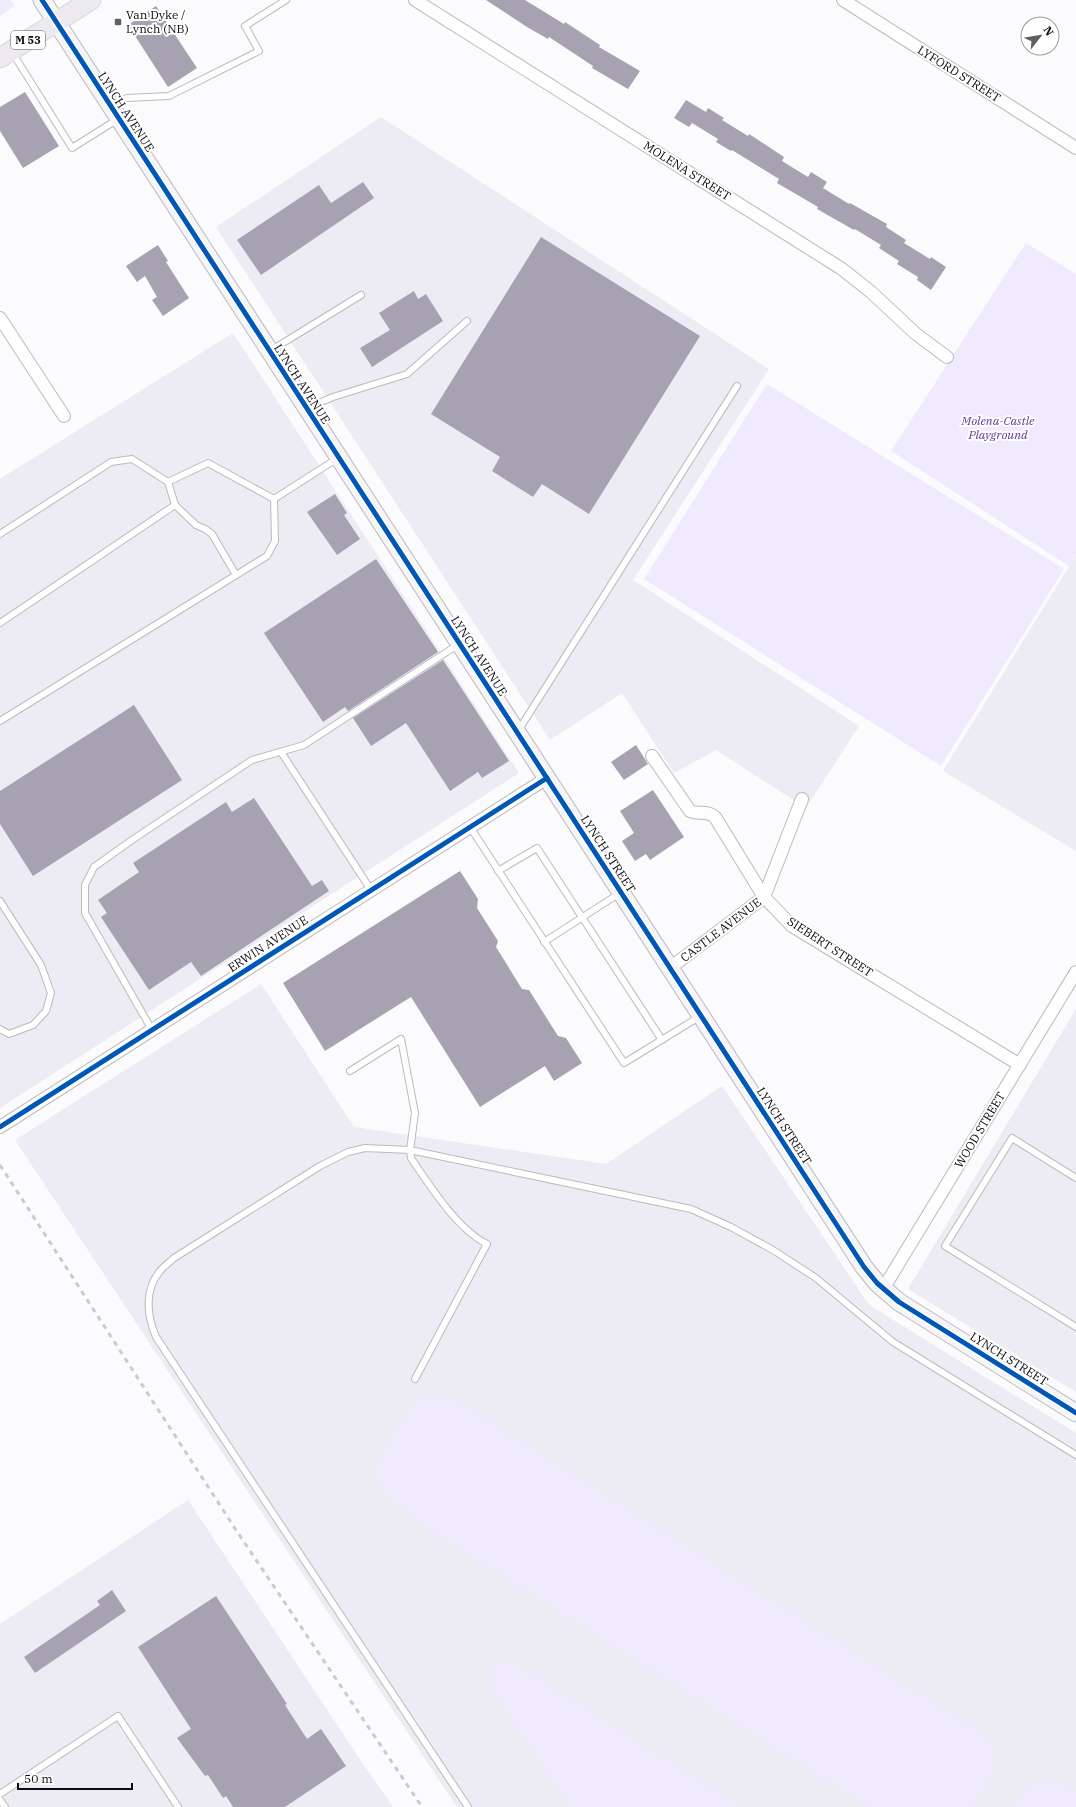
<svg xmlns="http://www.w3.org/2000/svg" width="1076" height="1807" font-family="'IBM Plex Serif',serif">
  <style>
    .built { fill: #edebf3 }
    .green { fill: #efeafe }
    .building { fill: #a7a2b2 }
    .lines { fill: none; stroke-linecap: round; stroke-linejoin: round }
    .lane-casing { stroke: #bbbabf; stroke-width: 8 }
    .street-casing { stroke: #bbbabf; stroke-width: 14 }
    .secondary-casing { stroke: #bbbabf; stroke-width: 19 }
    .primary-casing { stroke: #d7d6d8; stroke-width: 21 }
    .lane { stroke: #fefeff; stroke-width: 6 }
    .street { stroke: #fefeff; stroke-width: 12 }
    .secondary { stroke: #f5f4f7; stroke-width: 17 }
    .primary { stroke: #eceaef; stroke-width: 19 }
    .rail { stroke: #cbcbcc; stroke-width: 3; stroke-dasharray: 5 5; stroke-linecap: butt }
    .cycleway-casing { stroke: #fff; stroke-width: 8 }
    .cycleway { stroke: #0057b8; stroke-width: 5 }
    .poi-dot { fill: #605f64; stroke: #fff; stroke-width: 1.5 }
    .labels { text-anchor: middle; stroke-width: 4; stroke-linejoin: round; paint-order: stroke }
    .shield { fill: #fff; stroke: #565459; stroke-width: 1 }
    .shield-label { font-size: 11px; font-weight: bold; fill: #0d0b12 }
    .poi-label { font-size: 12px; fill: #0d0b12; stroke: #fff; text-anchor: start }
    .street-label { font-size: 12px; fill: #0d0b12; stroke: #fff }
    .park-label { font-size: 12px; font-style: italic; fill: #5c379a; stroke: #fff }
  </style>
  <rect width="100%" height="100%" fill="#fbfafd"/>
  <g class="built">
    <path d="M 381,117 L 769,369 L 633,580 L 859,726 L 806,808 L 716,750 L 674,773 L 622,693 L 550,740 L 216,227 Z"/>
    <path d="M 233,333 L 519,773 L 0,1108 L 0,479 Z"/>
    <path d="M 1076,555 L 1076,851 L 943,771 Z"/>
    <path d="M 261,984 L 354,1127 L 606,1164 L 722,1086 L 869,1305 L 1076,1433 L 1076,1807 L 457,1807 L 15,1140 Z"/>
    <path d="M 1076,1009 L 1076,1392 L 908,1289 Z"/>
    <path d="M 188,1500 L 361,1761 L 393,1807 L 0,1807 L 0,1624 Z"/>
  </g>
  <g class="green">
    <path d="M 0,0 L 11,0 L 15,6 L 0,16 Z"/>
    <path d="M 1026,243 L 1076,274 L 1076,554 L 1069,566 L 891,451 Z"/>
    <path d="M 767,384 L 1064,569 L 941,766 L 644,579 Z"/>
    <path d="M 438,1396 L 452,1399 L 459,1403 L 983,1735 C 1007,1761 986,1783 971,1807 L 870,1807 L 410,1517 C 403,1503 384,1501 379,1484 C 377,1477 376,1469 379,1463 C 382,1452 407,1412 415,1405 C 422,1399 429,1397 438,1396 Z"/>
    <path d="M 504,1663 L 514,1664 L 740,1807 L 571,1807 L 494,1692 C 489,1679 490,1668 504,1663 Z"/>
    <path d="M 1040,1782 C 1055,1780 1064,1785 1076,1792 L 1076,1807 L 1012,1807 L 1025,1790 Z"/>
  </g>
  <g class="building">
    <path d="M 486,0 L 525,0 L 564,24 L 565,22 L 600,45 L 599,47 L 640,71 L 628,89 L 592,68 L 593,66 L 549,37 L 548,39 L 527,27 Z"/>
    <path d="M 156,6 L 197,68 L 168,87 L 128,25 Z"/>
    <path d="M 25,92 L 59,146 L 23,168 L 0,131 L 0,107 Z"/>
    <path d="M 686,100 L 706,112 L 708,108 L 724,118 L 722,120 L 748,136 L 749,134 L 784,157 L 782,161 L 808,177 L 811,172 L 827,182 L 823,188 L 849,204 L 850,203 L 887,224 L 886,227 L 906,240 L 904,243 L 930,259 L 931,257 L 946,267 L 931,290 L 917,280 L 918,277 L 897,264 L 899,261 L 879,248 L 881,245 L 855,229 L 854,230 L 817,209 L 818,207 L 777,183 L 779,179 L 732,150 L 731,151 L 716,142 L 718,139 L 692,123 L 689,127 L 674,118 Z"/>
    <path d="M 363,182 L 374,198 L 261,275 L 237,240 L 319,185 L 331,203 Z"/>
    <path d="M 541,237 L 700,336 L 589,514 L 542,484 L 533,497 L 492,471 L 500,457 L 431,414 Z"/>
    <path d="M 158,245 L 168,261 L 166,262 L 189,298 L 163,316 L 152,300 L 157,297 L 145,276 L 137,282 L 126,266 Z"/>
    <path d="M 414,291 L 418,299 L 426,294 L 443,321 L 372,367 L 360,348 L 390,330 L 379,313 Z"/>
    <path d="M 335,494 L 347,513 L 344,515 L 360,539 L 337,555 L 307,512 Z"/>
    <path d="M 376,559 L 438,652 L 348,711 L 345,707 L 323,722 L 264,633 Z"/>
    <path d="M 443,660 L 509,761 L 482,778 L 478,772 L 450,791 L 406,723 L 371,746 L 353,718 Z"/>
    <path d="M 134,705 L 182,780 L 33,876 L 0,824 L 0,791 Z"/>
    <path d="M 636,745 L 648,764 L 624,780 L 611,762 Z"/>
    <path d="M 653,790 L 684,837 L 650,860 L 646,854 L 635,861 L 622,841 L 634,833 L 620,811 Z"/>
    <path d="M 254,798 L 312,886 L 322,880 L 329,891 L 201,976 L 191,962 L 149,990 L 101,917 L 107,913 L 98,900 L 139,872 L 133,863 L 226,802 L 232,812 Z"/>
    <path d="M 460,871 L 478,899 L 477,908 L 498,941 L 496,947 L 522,989 L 529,990 L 558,1036 L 566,1038 L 582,1063 L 554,1081 L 545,1066 L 480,1107 L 411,997 L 325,1051 L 283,983 Z"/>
    <path d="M 112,1590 L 126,1611 L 35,1673 L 24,1657 L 100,1605 L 97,1601 Z"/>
    <path d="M 216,1596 L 287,1704 L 285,1705 L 307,1739 L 321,1729 L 346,1766 L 285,1807 L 233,1807 L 226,1796 L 223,1798 L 208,1775 L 205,1776 L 177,1738 L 191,1729 L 138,1647 Z"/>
  </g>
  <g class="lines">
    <g class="lane-casing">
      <g id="lane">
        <path d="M 12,52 L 72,148 L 118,119"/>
        <path d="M 111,106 L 127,98 L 169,96 L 259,51 L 245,26 L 286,0"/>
        <path d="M 270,351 L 361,295"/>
        <path d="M 307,408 L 333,397 L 407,374 L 467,321"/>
        <path d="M 274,499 L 338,458"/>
        <path d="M 175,505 L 196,525 L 205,529 L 212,534 L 236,575"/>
        <path d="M 0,534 L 111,462 L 132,459 L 168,482 L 208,463 L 274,499"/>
        <path d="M 0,623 L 175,505 L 168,482"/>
        <path d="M 0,721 L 267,556 L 275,541 L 274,499"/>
        <path d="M 518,731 L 737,386"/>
        <path d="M 281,752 L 371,890"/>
        <path d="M 470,827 L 624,1063 L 699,1017"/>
        <path d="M 498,871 L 537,848 L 662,1040"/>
        <path d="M 0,901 L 41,965 L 51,993 L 46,1011 L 33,1025 L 9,1034 L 0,1029"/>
        <path d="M 544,942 L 620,893"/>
        <path d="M 152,1030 L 85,913 L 85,885 L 94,867 L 135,838 L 252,760 L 304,745 L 459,644"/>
        <path d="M 350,1071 L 401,1039 L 415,1113 L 410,1150 L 691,1209 L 731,1227 L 773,1250 L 816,1278 L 893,1342 L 1076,1455"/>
        <path d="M 1076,1178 L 1012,1138 L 945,1246 L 1076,1327"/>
        <path d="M 415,1379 L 487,1244 C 457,1229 430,1186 411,1158 L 410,1150 L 365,1148 L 348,1152 L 320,1166 L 174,1258 C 170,1262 164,1266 160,1271 C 144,1290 147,1316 156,1337 L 468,1807"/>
        <path d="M 0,1794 L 118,1716 L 178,1807"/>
        <path d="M 0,1800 L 5,1807"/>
      </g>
    </g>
    <g class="street-casing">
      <g id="street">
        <path d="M 415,0 L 842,269 L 871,292 L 916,334 L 947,357"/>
        <path d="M 843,0 L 1076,148"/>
        <path d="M 0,318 L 64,416"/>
        <path d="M 652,756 L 690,811 C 698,815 707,810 715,817 L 764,897 L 792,926 L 1020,1065"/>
        <path d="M 670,968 L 764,897 L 802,799"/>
        <path d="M 0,1127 L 547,778"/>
        <path d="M 883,1289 L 1076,972"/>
      </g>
    </g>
    <g class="secondary-casing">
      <path id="secondary" d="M 42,0 L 864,1267 L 877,1283 L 899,1302 L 1076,1413"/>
    </g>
    <g class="primary-casing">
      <path id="primary" d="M 0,58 L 91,0"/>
    </g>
    <use href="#lane" class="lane"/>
    <use href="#street" class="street"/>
    <use href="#secondary" class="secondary"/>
    <use href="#primary" class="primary"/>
    <path class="rail" d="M 0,1165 L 236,1530 L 422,1807"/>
    <g class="cycleway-casing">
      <g id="cycleway">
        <path d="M 42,0 L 864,1267 L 877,1283 L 899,1302 L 1076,1413"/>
        <path d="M 0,1127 L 547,778"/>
      </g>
    </g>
    <use href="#cycleway" class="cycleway"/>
  </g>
  <rect class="poi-dot" x="114" y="18" width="8" height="8" rx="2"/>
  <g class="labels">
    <rect class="shield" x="11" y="31" width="34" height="18" rx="3"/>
    <g class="shield-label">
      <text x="28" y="44">M 53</text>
    </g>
    <g class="poi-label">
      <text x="126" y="19">Van Dyke /<tspan x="126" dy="14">Lynch (NB)</tspan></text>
    </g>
    <g class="street-label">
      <text transform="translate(959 74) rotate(32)" y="4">LYFORD STREET</text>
      <text transform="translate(126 112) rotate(57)" y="4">LYNCH AVENUE</text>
      <text transform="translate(687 171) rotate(32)" y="4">MOLENA STREET</text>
      <text transform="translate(302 384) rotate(57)" y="4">LYNCH AVENUE</text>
      <text transform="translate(479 656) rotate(57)" y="4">LYNCH AVENUE</text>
      <text transform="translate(608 854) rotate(57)" y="4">LYNCH STREET</text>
      <text transform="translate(721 930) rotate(-37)" y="4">CASTLE AVENUE</text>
      <text transform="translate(268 944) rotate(-33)" y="4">ERWIN AVENUE</text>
      <text transform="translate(830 947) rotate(33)" y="4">SIEBERT STREET</text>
      <text transform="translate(784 1126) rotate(57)" y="4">LYNCH STREET</text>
      <text transform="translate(980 1130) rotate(-59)" y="4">WOOD STREET</text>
      <text transform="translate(1009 1359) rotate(32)" y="4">LYNCH STREET</text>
    </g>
    <g class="park-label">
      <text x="998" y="425">Molena-Castle<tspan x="998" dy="14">Playground</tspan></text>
    </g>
  </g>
  <g transform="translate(1040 36) rotate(59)"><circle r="19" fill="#ffffff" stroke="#9e9da0"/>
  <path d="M0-3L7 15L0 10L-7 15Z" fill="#605f64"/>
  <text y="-6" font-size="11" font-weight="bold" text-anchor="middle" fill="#0d0b12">N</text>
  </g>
  <path d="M18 1783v6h114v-6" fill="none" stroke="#0d0b12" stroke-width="2"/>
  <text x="24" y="1783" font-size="12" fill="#0d0b12" stroke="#ffffff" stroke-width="3" paint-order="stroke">50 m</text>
</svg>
